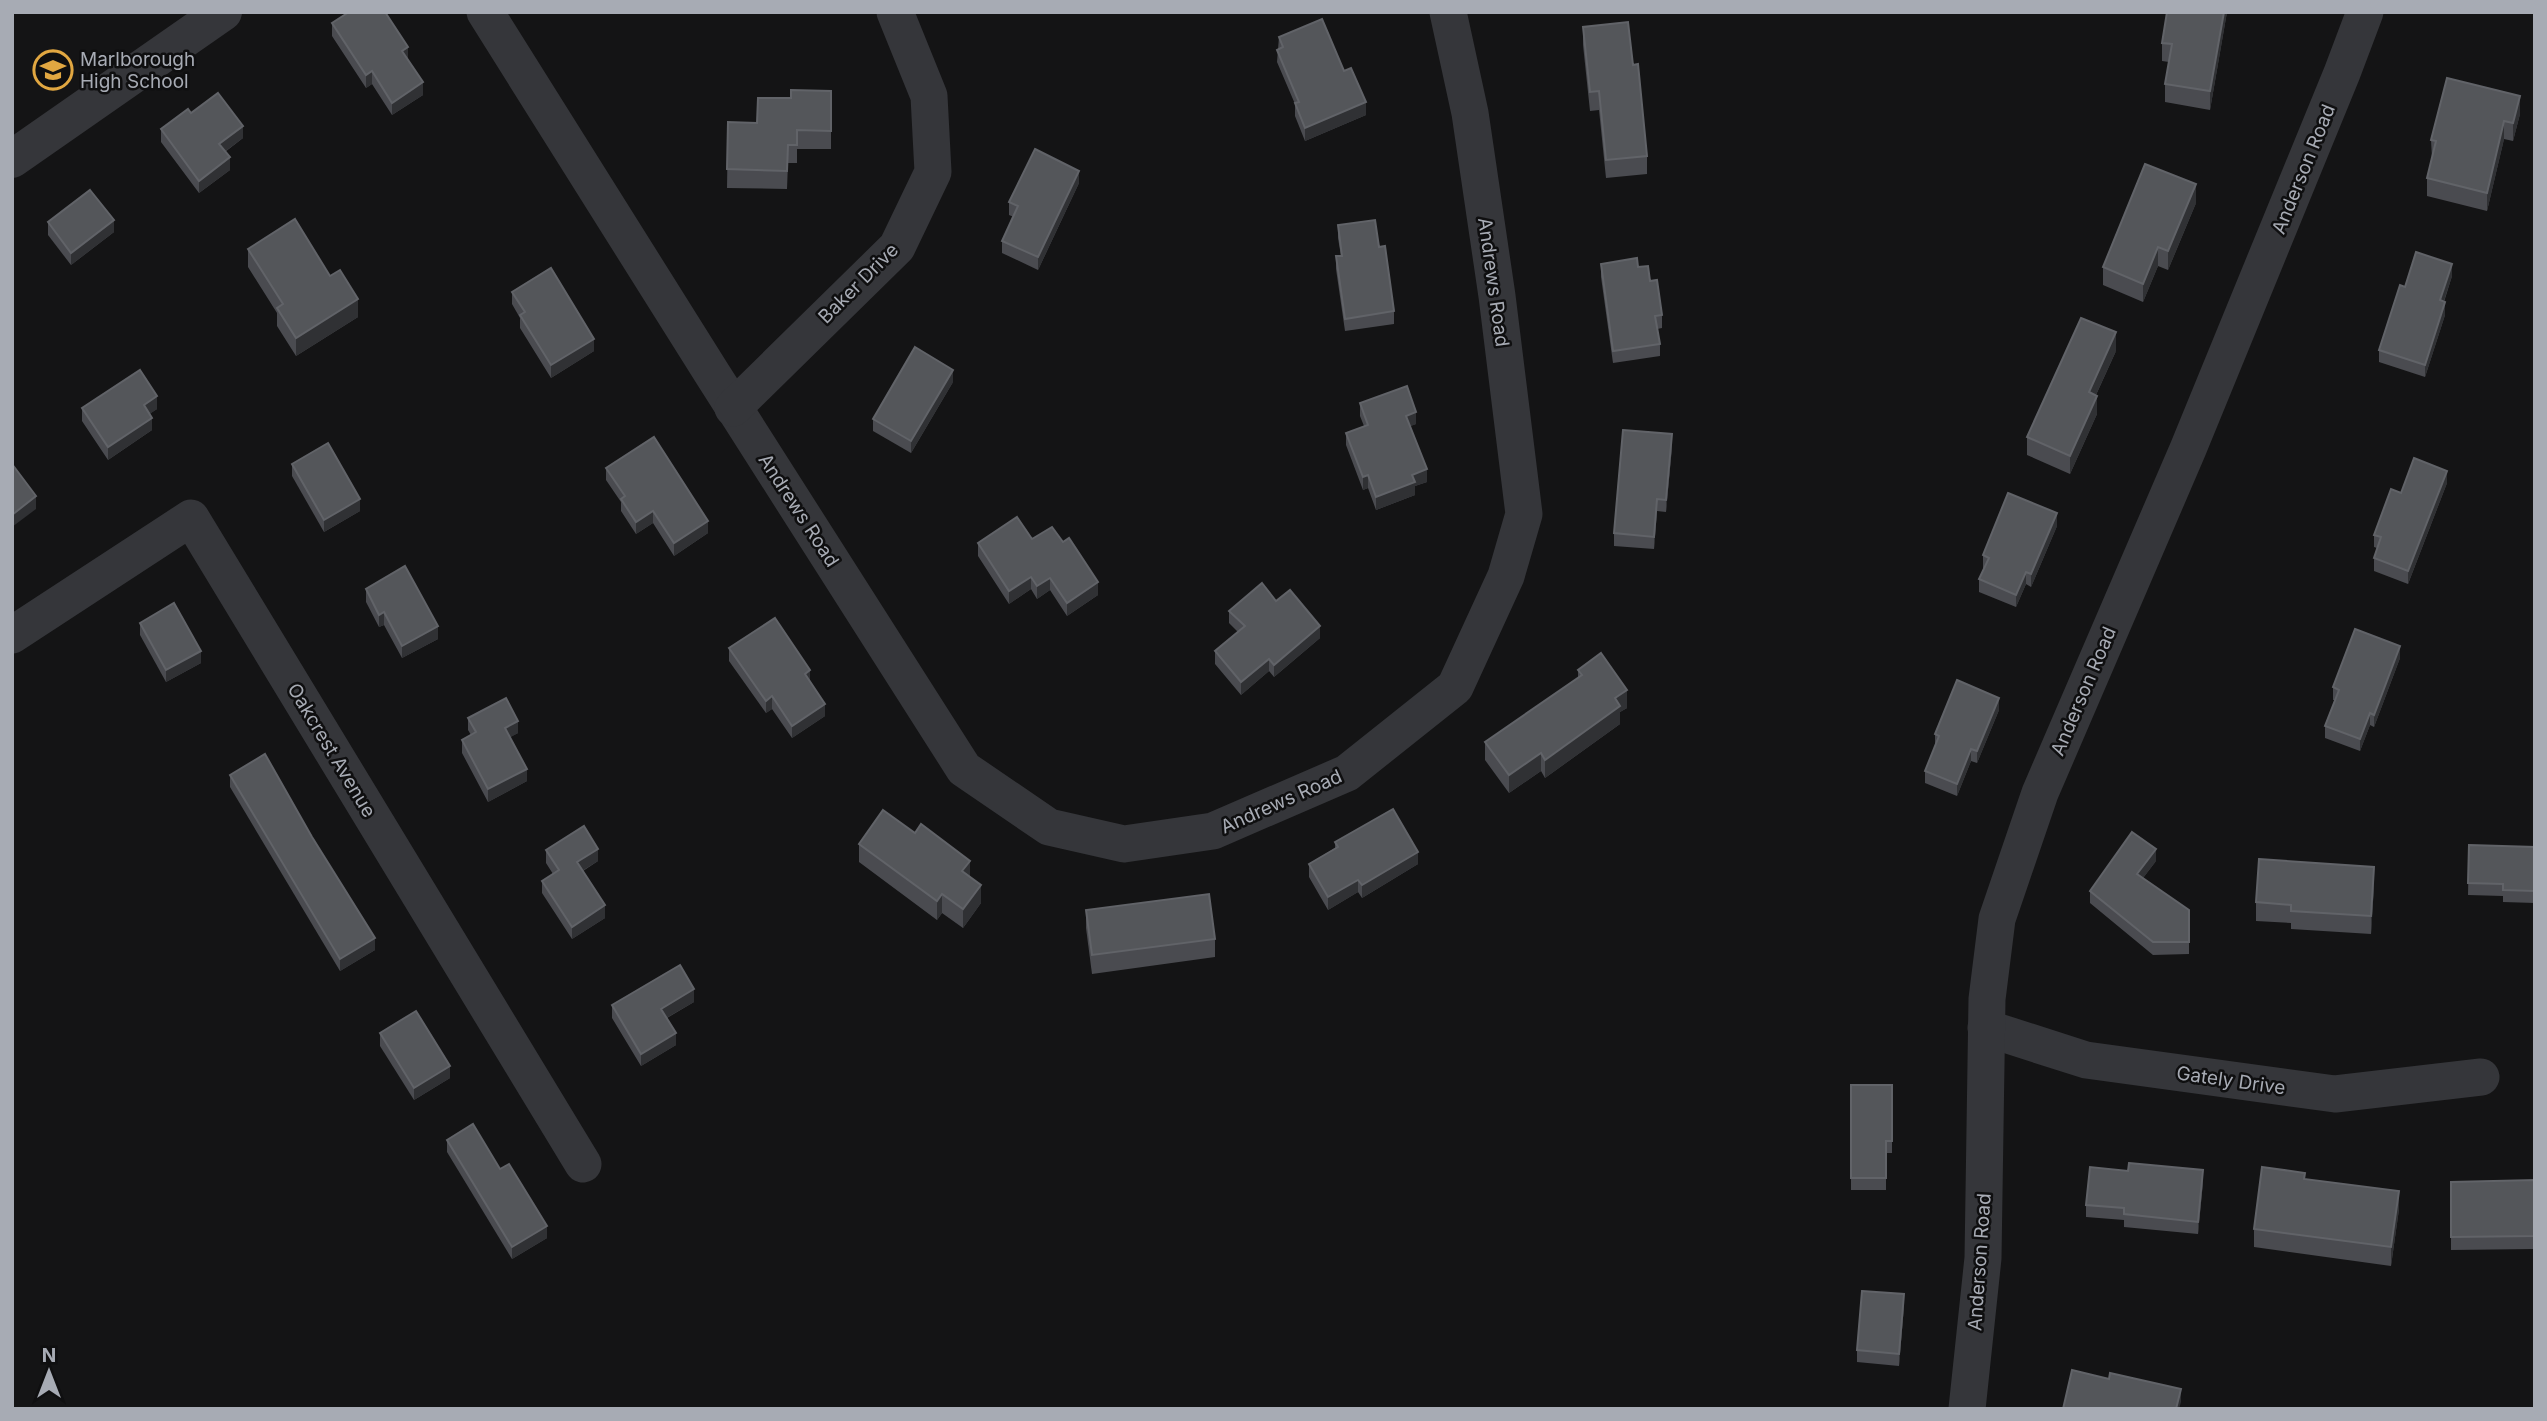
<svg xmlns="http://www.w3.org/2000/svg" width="2547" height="1421" font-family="Inter,sans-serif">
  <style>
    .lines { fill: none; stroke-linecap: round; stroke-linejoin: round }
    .minor { stroke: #35363a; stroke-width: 37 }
    .tertiary { stroke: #35363a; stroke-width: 38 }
    .wall { fill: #4a4b50 }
    .shaded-wall { fill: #303134 }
    .building { fill: #54565a; stroke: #616368; stroke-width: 2 }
    .labels { text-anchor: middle; stroke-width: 5; stroke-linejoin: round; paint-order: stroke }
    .poi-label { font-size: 19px; fill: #a7abb4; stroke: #0f0f10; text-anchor: start }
    .street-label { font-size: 19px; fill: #a7abb4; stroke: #0f0f10 }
  </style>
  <rect width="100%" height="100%" fill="#141415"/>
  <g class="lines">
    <g class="minor">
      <path d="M 485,12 L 713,375 L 964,769 L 1049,827 L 1124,844 L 1213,831 L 1347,773 L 1455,687 L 1506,576 L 1524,514 L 1497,296 L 1470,113 L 1448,12"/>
      <path d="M 733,408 L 897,247 L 933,172 L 929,96 L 895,12"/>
      <path d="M 12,635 L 191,518 L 583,1164"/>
      <path d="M 1986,1028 L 2086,1060 L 2335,1094 L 2481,1077"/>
      <path d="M 1967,1409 L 1983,1258 L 1987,999 L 1997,919 L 2040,793 L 2188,449 L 2342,73 L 2365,12"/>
    </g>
    <path class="tertiary" d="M 12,159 L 223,12"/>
  </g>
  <g class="wall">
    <path d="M 2227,12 L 2210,110 L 2165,102 L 2165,84 L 2169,62 L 2162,61 L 2162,43 Z"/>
    <path d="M 332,23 L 408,59 L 423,95 L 392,115 L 372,84 L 366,88 L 332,36 Z"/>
    <path d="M 1583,27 L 1633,65 L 1647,156 L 1647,174 L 1606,178 L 1599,110 L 1590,111 L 1583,45 Z"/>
    <path d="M 1279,37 L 1344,71 L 1366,115 L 1305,141 L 1295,116 L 1295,104 L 1277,62 Z"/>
    <path d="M 831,91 L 831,149 L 797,149 L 797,163 L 788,163 L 787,189 L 727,188 L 728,122 L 757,123 L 791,98 Z"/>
    <path d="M 191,113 L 243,138 L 225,152 L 230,170 L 199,193 L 161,142 L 161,129 Z"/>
    <path d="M 2520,114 L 2513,141 L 2504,139 L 2487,211 L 2427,196 L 2427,178 L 2432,158 L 2431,140 Z"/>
    <path d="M 1079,183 L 1038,270 L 1002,253 L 1002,241 L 1014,217 L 1009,215 L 1009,202 Z"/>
    <path d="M 2196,203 L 2168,270 L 2158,266 L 2143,302 L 2103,285 L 2103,267 Z"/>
    <path d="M 48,222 L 114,232 L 71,265 L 48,235 Z"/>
    <path d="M 1338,225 L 1379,247 L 1394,311 L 1394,324 L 1345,331 L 1336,269 L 1336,256 L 1341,256 L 1338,238 Z"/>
    <path d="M 248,249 L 330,276 L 358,317 L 296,356 L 277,326 L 277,313 L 248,267 Z"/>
    <path d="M 1601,264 L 1638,267 L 1650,281 L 1662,315 L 1662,328 L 1657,329 L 1660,344 L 1660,356 L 1613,363 L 1601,277 Z"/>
    <path d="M 2452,276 L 2444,302 L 2445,315 L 2425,377 L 2379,362 L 2379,350 L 2405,287 Z"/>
    <path d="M 512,292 L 594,351 L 551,378 L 520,328 L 520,318 L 512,304 Z"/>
    <path d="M 2116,351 L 2096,395 L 2097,414 L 2070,474 L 2027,455 L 2027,437 Z"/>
    <path d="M 953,382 L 911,453 L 873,431 L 873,419 Z"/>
    <path d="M 1360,403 L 1416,424 L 1410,426 L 1427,482 L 1415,486 L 1415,495 L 1376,510 L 1368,488 L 1363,490 L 1346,445 L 1346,433 L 1364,426 L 1360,416 Z"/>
    <path d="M 82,408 L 157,409 L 149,414 L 152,430 L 108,460 L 82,421 Z"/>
    <path d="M 1672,447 L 1666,512 L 1657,511 L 1654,549 L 1614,546 L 1614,533 Z"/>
    <path d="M 292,464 L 360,511 L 324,532 L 292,476 Z"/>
    <path d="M 606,468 L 708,533 L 674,556 L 653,523 L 636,534 L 621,511 L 621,502 L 606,480 Z"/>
    <path d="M 2447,483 L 2408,584 L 2374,571 L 2374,558 L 2377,548 L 2374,547 L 2374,535 L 2401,493 Z"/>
    <path d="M 2057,526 L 2031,587 L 2026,584 L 2016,607 L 1979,592 L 1979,579 L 1984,568 L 1983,568 L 1983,555 Z"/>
    <path d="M 1032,539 L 1098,595 L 1067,616 L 1050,590 L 1037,599 L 1031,589 L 1009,604 L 978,556 L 978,543 Z"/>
    <path d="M 366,589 L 438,639 L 402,658 L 384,625 L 379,627 L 366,602 Z"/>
    <path d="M 1276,601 L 1320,638 L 1274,677 L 1269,671 L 1241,695 L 1215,664 L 1215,651 L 1238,632 L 1229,623 L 1229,611 Z"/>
    <path d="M 140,623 L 201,663 L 166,682 L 140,635 Z"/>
    <path d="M 729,648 L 810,681 L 825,716 L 792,738 L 772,709 L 766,713 L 729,661 Z"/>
    <path d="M 2400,658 L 2374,727 L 2370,725 L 2360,751 L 2325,738 L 2325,726 L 2335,700 L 2333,700 L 2333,687 Z"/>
    <path d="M 1578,670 L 1627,708 L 1620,712 L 1620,724 L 1545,778 L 1541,771 L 1509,793 L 1485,760 L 1485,742 L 1578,678 Z"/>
    <path d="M 1999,710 L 1977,763 L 1971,761 L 1957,796 L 1925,783 L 1925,771 L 1935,747 L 1935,734 Z"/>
    <path d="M 468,718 L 518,733 L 510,737 L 527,781 L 488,802 L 462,753 L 462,740 L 471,735 L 468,730 Z"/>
    <path d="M 230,775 L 375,950 L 340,971 L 230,787 Z"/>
    <path d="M 1335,842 L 1418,864 L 1362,898 L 1358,892 L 1328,910 L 1309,877 L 1309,864 L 1335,848 Z"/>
    <path d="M 859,844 L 970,877 L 981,903 L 963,928 L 942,913 L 937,920 L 859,862 Z"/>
    <path d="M 2469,845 L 2535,847 L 2535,903 L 2503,902 L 2503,896 L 2468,895 Z"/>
    <path d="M 546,850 L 598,861 L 583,871 L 605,918 L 572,939 L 542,893 L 542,881 L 553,874 L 546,863 Z"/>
    <path d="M 2156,861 L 2143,878 L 2189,910 L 2189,954 L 2153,955 L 2090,903 L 2090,891 Z"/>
    <path d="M 2374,886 L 2371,934 L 2291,929 L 2291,923 L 2256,921 L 2256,902 Z"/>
    <path d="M 1086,910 L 1215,939 L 1215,957 L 1092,974 L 1086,928 Z"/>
    <path d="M 694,1002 L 667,1018 L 676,1045 L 641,1066 L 612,1018 L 612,1005 Z"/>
    <path d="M 380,1033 L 450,1078 L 414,1100 L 380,1046 Z"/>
    <path d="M 1851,1085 L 1892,1085 L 1892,1153 L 1886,1153 L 1886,1190 L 1851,1190 Z"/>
    <path d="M 447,1140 L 500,1169 L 547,1238 L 512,1259 L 447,1152 Z"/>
    <path d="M 2305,1179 L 2399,1209 L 2391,1266 L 2254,1247 L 2254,1229 Z"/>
    <path d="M 2535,1180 L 2535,1249 L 2451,1250 L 2451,1182 Z"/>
    <path d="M 2203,1182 L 2198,1234 L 2124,1227 L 2124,1220 L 2086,1217 L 2086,1205 Z"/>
    <path d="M 1904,1306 L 1899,1366 L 1857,1362 L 1857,1350 Z"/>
  </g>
  <g class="shaded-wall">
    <path d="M 2224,12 L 2227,12 L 2210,110 L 2210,91 Z"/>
    <path d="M 408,47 L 408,60 L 402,51 Z"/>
    <path d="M 372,71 L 372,84 L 366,88 L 366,75 Z"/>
    <path d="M 423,82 L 423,95 L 392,115 L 392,103 Z"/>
    <path d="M 2520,96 L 2520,114 L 2513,141 L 2513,123 Z"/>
    <path d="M 1366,102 L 1366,115 L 1305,141 L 1305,128 Z"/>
    <path d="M 2504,121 L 2504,139 L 2487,211 L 2487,193 Z"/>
    <path d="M 243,126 L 243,138 L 219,156 L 219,144 Z"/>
    <path d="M 230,157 L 230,170 L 199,193 L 199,181 Z"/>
    <path d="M 1079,171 L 1079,183 L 1038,270 L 1038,257 Z"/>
    <path d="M 2196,184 L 2196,203 L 2168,270 L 2168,251 Z"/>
    <path d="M 114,220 L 114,232 L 71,265 L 71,253 Z"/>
    <path d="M 2158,247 L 2158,266 L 2143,302 L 2143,284 Z"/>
    <path d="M 2452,264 L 2452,276 L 2440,313 L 2440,300 Z"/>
    <path d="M 358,299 L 358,317 L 296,356 L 296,338 Z"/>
    <path d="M 2445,302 L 2445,315 L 2425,377 L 2425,365 Z"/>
    <path d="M 2116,332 L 2116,351 L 2089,410 L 2089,392 Z"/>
    <path d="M 594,339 L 594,351 L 551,378 L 551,365 Z"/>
    <path d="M 953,370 L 953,382 L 911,453 L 911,441 Z"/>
    <path d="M 157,396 L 157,409 L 144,418 L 144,405 Z"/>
    <path d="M 2097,396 L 2097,414 L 2070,474 L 2070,456 Z"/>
    <path d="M 1416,412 L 1416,424 L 1406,428 L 1406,416 Z"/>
    <path d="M 152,418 L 152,430 L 108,460 L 108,447 Z"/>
    <path d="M 1672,434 L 1672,447 L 1666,512 L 1666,500 Z"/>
    <path d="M 1427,469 L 1427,482 L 1415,486 L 1415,495 L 1376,510 L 1376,497 L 1412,475 Z"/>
    <path d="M 2447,471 L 2447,483 L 2408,584 L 2408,571 Z"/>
    <path d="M 1368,475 L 1368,488 L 1363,490 L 1363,477 Z"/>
    <path d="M 36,496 L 36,509 L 12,527 L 12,515 Z"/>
    <path d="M 360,499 L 360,511 L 324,532 L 324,520 Z"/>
    <path d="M 1657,499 L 1657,511 L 1654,549 L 1654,537 Z"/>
    <path d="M 653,511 L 653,523 L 636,534 L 636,522 Z"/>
    <path d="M 2057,513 L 2057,526 L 2031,587 L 2031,574 Z"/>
    <path d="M 708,521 L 708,533 L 674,556 L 674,543 Z"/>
    <path d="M 2026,572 L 2026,584 L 2016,607 L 2016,595 Z"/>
    <path d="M 1031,577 L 1031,589 L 1009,604 L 1009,591 Z"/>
    <path d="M 1050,578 L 1050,590 L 1037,599 L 1037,586 Z"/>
    <path d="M 1098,582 L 1098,595 L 1067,616 L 1067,603 Z"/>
    <path d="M 384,612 L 384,625 L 379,627 L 379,615 Z"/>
    <path d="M 438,626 L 438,639 L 402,658 L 402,646 Z"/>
    <path d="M 1320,626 L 1320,638 L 1274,677 L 1274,665 Z"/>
    <path d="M 2400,646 L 2400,658 L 2374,727 L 2374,715 Z"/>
    <path d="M 201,651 L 201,663 L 166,682 L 166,670 Z"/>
    <path d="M 1269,659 L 1269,671 L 1241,695 L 1241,682 Z"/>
    <path d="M 810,670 L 810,682 L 805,674 Z"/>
    <path d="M 1627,690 L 1627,708 L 1620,712 L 1620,724 L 1545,778 L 1545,760 L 1615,698 Z"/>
    <path d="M 772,696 L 772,709 L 766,713 L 766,701 Z"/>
    <path d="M 1999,698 L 1999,710 L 1977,763 L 1977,751 Z"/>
    <path d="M 825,704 L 825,716 L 792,738 L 792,726 Z"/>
    <path d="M 2370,713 L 2370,725 L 2360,751 L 2360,739 Z"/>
    <path d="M 518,721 L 518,733 L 505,740 L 505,728 Z"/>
    <path d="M 1971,749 L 1971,761 L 1957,796 L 1957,784 Z"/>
    <path d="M 1541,753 L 1541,771 L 1509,793 L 1509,775 Z"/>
    <path d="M 527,769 L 527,781 L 488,802 L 488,789 Z"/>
    <path d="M 598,849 L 598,861 L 577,874 L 577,862 Z"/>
    <path d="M 2156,849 L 2156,861 L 2137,886 L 2137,874 Z"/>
    <path d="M 1418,852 L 1418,864 L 1362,898 L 1362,885 Z"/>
    <path d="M 970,861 L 970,879 L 962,871 Z"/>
    <path d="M 2374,867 L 2374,886 L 2371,934 L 2371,916 Z"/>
    <path d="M 1358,880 L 1358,892 L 1328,910 L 1328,897 Z"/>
    <path d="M 981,885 L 981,903 L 963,928 L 963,909 Z"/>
    <path d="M 942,894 L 942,913 L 937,920 L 937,901 Z"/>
    <path d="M 605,905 L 605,918 L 572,939 L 572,927 Z"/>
    <path d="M 375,938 L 375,950 L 340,971 L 340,959 Z"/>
    <path d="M 694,989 L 694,1002 L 661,1021 L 661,1009 Z"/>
    <path d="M 676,1033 L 676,1045 L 641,1066 L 641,1054 Z"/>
    <path d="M 450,1066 L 450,1078 L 414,1100 L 414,1088 Z"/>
    <path d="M 2203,1170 L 2203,1182 L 2198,1234 L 2198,1222 Z"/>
    <path d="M 2399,1191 L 2399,1209 L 2391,1266 L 2391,1247 Z"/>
    <path d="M 547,1226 L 547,1238 L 512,1259 L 512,1247 Z"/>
    <path d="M 1904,1294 L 1904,1306 L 1899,1366 L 1899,1354 Z"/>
    <path d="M 2181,1389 L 2181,1402 L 2179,1409 L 2176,1409 Z"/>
  </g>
  <g class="building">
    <path d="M 349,12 L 385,12 L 408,47 L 402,51 L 423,82 L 392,103 L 372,71 L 366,75 L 332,23 Z"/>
    <path d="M 2167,12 L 2224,12 L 2210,91 L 2165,84 L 2172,44 L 2162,43 Z"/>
    <path d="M 1322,19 L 1344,71 L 1351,68 L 1366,102 L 1305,128 L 1295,103 L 1299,102 L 1277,50 L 1283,47 L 1279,37 Z"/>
    <path d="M 1628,22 L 1633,65 L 1638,64 L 1647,156 L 1606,160 L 1599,91 L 1590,92 L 1583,27 Z"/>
    <path d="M 2447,78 L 2520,96 L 2513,123 L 2504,121 L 2487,193 L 2427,178 L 2436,141 L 2431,140 Z"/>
    <path d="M 791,90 L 831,91 L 831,131 L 797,130 L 797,145 L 788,145 L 787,171 L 727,169 L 728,122 L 757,123 L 758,98 L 791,98 Z"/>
    <path d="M 218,93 L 243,126 L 219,144 L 230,157 L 199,181 L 161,129 L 188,109 L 191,113 Z"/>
    <path d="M 1035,149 L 1079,171 L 1038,257 L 1002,241 L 1018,206 L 1009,202 Z"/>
    <path d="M 2145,164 L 2196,184 L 2168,251 L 2158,247 L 2143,284 L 2103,267 Z"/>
    <path d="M 90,190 L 114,220 L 71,253 L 48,222 Z"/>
    <path d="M 295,219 L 330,276 L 340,270 L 358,299 L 296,338 L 277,308 L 283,304 L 248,249 Z"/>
    <path d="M 1375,220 L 1379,247 L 1385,246 L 1394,311 L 1345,319 L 1336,256 L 1342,256 L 1338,225 Z"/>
    <path d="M 2416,252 L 2452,264 L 2440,300 L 2445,302 L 2425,365 L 2379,350 L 2400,285 L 2405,287 Z"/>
    <path d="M 1637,258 L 1638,267 L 1648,266 L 1650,281 L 1657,280 L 1662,315 L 1655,316 L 1660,344 L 1613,351 L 1601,264 Z"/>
    <path d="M 551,268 L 594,339 L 551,365 L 520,315 L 525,312 L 512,292 Z"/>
    <path d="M 2081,318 L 2116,332 L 2089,392 L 2097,396 L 2070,456 L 2027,437 Z"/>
    <path d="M 915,347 L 953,370 L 911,441 L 873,419 Z"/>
    <path d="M 140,370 L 157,396 L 144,405 L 152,418 L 108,447 L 82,408 Z"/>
    <path d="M 1407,386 L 1416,412 L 1406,416 L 1427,469 L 1412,475 L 1415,482 L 1376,497 L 1368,475 L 1363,477 L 1346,433 L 1368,425 L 1360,403 Z"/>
    <path d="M 1623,430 L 1672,434 L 1666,500 L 1657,499 L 1654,537 L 1614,533 Z"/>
    <path d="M 654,437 L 708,521 L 674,543 L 653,511 L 636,522 L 621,499 L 625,496 L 606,468 Z"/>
    <path d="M 328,443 L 360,499 L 324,520 L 292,464 Z"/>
    <path d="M 2414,458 L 2447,471 L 2408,571 L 2374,558 L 2381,537 L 2374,535 L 2391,489 L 2401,493 Z"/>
    <path d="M 12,464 L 36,496 L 12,515 Z"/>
    <path d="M 2008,493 L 2057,513 L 2031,574 L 2026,572 L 2016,595 L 1979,579 L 1989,558 L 1983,555 Z"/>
    <path d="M 1017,517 L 1032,539 L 1052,527 L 1063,542 L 1069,538 L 1098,582 L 1067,603 L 1050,578 L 1037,586 L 1031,577 L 1009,591 L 978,543 Z"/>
    <path d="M 405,566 L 438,626 L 402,646 L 384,612 L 379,615 L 366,589 Z"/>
    <path d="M 1262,583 L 1276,601 L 1290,590 L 1320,626 L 1274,665 L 1269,659 L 1241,682 L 1215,651 L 1245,626 L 1229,611 Z"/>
    <path d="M 174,603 L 201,651 L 166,670 L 140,623 Z"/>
    <path d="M 775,618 L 810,670 L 805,674 L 825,704 L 792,726 L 772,696 L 766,701 L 729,648 Z"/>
    <path d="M 2355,629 L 2400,646 L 2374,715 L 2370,713 L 2360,739 L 2325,726 L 2339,690 L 2333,687 Z"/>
    <path d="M 1601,653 L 1627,690 L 1615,698 L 1620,706 L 1545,760 L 1541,753 L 1509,775 L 1485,742 L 1582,675 L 1578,670 Z"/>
    <path d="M 1957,680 L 1999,698 L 1977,751 L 1971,749 L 1957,784 L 1925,771 L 1939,736 L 1935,734 Z"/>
    <path d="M 506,698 L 518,721 L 505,728 L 527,769 L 488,789 L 462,740 L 476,732 L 468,718 Z"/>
    <path d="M 265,754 L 312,837 L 375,938 L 340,959 L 230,775 Z"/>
    <path d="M 1393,809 L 1418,852 L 1362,885 L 1358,880 L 1328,897 L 1309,864 L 1338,847 L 1335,842 Z"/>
    <path d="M 883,810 L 915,833 L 921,824 L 970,861 L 962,871 L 981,885 L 963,909 L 942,894 L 937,901 L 859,844 Z"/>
    <path d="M 584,826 L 598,849 L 577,862 L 605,905 L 572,927 L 542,881 L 559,870 L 546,850 Z"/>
    <path d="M 2132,832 L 2156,849 L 2137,874 L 2189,910 L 2189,942 L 2153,942 L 2090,891 Z"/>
    <path d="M 2469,845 L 2535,847 L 2535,891 L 2503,890 L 2503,884 L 2468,883 Z"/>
    <path d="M 2259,859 L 2374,867 L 2371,916 L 2291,911 L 2291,905 L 2256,902 Z"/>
    <path d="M 1209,894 L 1215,939 L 1092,955 L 1086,910 Z"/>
    <path d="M 680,965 L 694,989 L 661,1009 L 676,1033 L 641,1054 L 612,1005 Z"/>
    <path d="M 416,1011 L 450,1066 L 414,1088 L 380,1033 Z"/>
    <path d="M 1851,1085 L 1892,1085 L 1892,1141 L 1886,1141 L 1886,1178 L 1851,1178 Z"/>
    <path d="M 473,1124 L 500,1169 L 509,1164 L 547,1226 L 512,1247 L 447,1140 Z"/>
    <path d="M 2129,1163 L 2203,1170 L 2198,1222 L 2124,1214 L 2124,1208 L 2086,1205 L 2090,1167 L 2128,1171 Z"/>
    <path d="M 2262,1167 L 2305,1173 L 2304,1179 L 2399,1191 L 2391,1247 L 2254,1229 Z"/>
    <path d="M 2535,1180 L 2535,1236 L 2451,1237 L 2451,1182 Z"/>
    <path d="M 1862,1291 L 1904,1294 L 1899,1354 L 1857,1350 Z"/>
    <path d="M 2072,1370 L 2109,1379 L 2110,1373 L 2181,1389 L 2176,1409 L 2063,1409 Z"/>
  </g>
  <defs>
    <g id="school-ring" transform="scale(2.0125)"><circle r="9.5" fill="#0f0f10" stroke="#e1a741" stroke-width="1.5"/><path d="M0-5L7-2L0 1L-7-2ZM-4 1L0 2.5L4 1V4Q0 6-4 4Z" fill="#e1a741"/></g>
  </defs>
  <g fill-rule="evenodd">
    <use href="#school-ring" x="53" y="70"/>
  </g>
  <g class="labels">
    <g class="poi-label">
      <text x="80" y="66">Marlborough<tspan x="80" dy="22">High School</tspan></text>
    </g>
    <g class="street-label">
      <text transform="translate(2303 169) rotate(-68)" y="7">Anderson Road</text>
      <text transform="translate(1494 282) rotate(82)" y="7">Andrews Road</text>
      <text transform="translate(858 283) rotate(-45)" y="7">Baker Drive</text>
      <text transform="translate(799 510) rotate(57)" y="7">Andrews Road</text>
      <text transform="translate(2083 691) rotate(-67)" y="7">Anderson Road</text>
      <text transform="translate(332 750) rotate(59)" y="7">Oakcrest Avenue</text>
      <text transform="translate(1281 801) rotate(-24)" y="7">Andrews Road</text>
      <text transform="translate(2231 1080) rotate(8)" y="7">Gately Drive</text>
      <text transform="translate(1979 1262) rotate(-86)" y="7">Anderson Road</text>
    </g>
  </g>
  <rect width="2547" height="1421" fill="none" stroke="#a7abb4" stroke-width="28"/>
  <g transform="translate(49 1372)" stroke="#0f0f10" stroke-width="5" paint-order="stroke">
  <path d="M0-5L12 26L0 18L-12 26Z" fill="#a7abb4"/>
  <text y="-10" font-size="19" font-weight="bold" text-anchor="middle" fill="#a7abb4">N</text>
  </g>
</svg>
